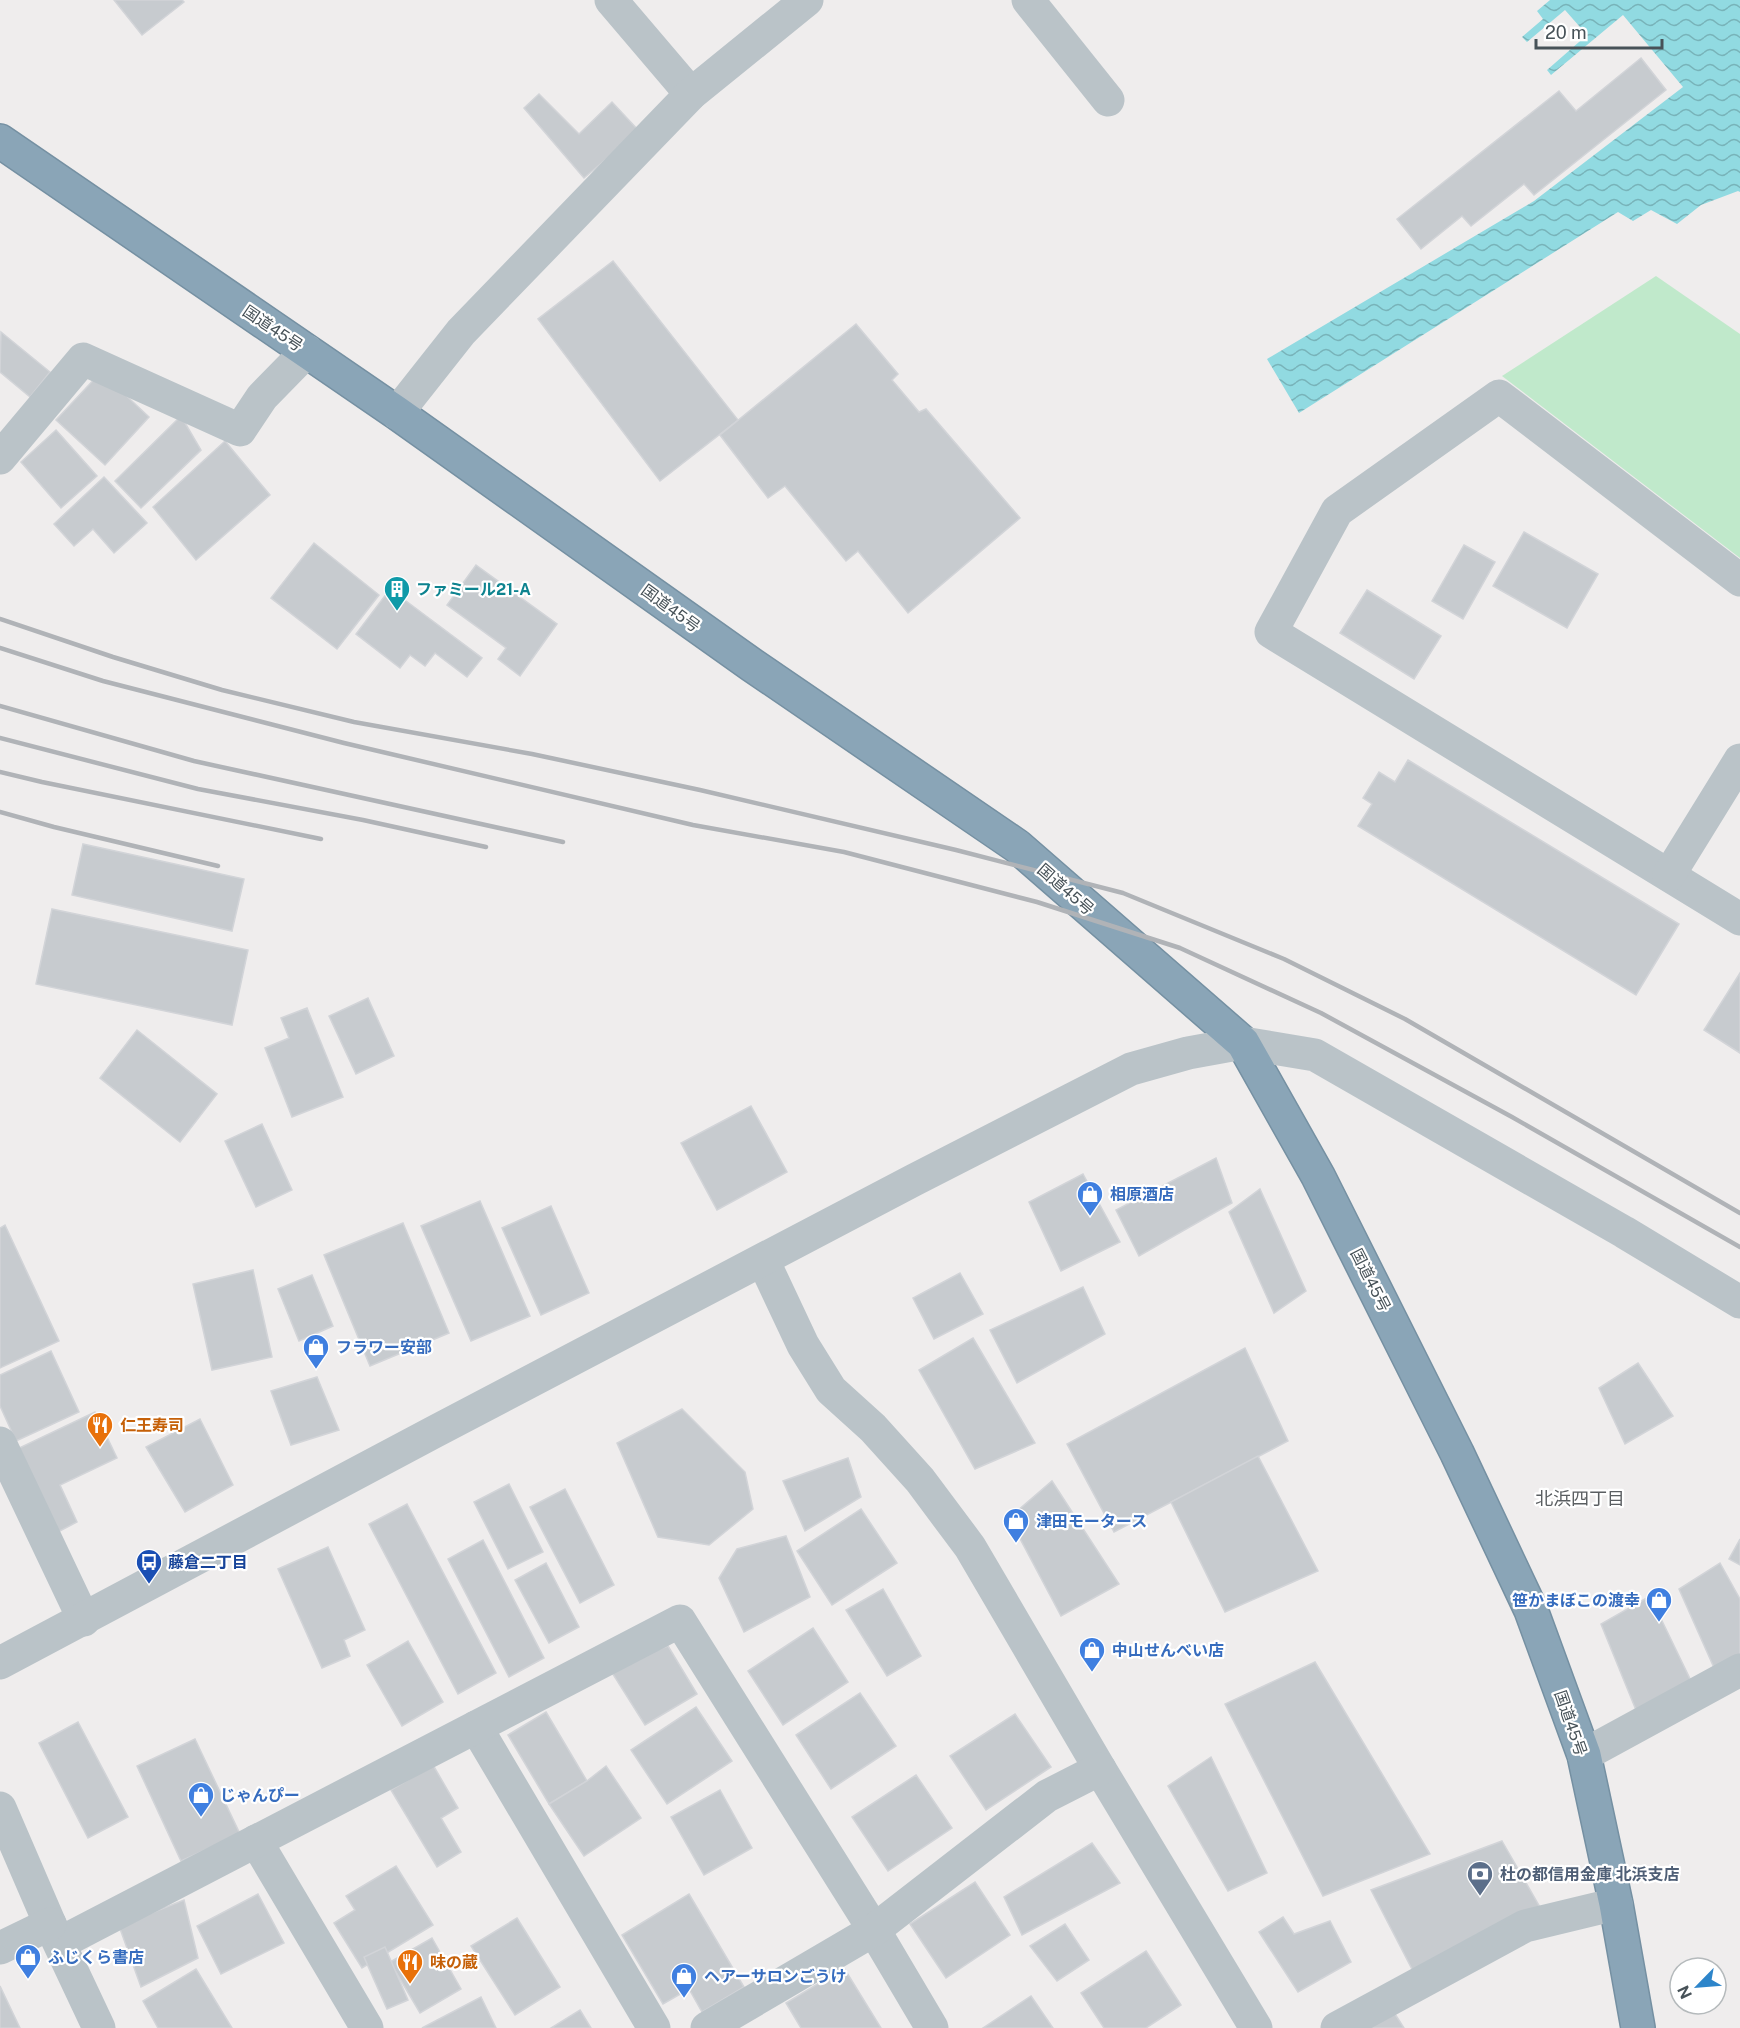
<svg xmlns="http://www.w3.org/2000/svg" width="1740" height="2028" font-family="'Public Sans','Noto Sans JP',sans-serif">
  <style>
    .park { fill: #c0e9cb }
    .water { fill: url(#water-waves) }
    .building { fill: #c7cbcf; stroke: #d2d4d8; stroke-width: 1.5 }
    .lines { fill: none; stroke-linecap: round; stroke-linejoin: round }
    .highway-casing { stroke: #7590a2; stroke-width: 36 }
    .minor { stroke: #bac3c8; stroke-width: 33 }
    .highway { stroke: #8aa5b7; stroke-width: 33 }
    .rail { stroke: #b0b3b7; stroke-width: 4.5 }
    .labels { text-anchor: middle; stroke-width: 4.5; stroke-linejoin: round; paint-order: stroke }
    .street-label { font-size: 16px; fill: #475258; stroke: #fff }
    .culture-label { font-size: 16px; font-weight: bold; fill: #0d838f; stroke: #fff; text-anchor: start }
    .shop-label { font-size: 16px; font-weight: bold; fill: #366cbe; stroke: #fff; text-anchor: start }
    .food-label { font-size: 16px; font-weight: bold; fill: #c56008; stroke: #fff; text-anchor: start }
    .transit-label { font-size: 16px; font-weight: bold; fill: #164399; stroke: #fff; text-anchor: start }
    .service-label { font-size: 16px; font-weight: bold; fill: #4e5e75; stroke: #fff; text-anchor: start }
    .neighbourhood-label { font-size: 18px; fill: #5a5e61; stroke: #fff }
  </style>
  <defs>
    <pattern id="water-waves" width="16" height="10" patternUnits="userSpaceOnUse" patternTransform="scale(1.5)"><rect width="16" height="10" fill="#91dae1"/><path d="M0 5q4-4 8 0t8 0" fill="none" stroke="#78b3b9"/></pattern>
  </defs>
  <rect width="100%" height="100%" fill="#efeded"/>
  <path class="park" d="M 1656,276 L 1740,334 L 1740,558 L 1502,376 Z"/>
  <path class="water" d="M 1550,0 L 1740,0 L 1740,192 L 1738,191 L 1701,205 L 1677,224 L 1651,210 L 1633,221 L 1618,212 L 1299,413 L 1267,359 L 1534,201 L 1683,87 L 1623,15 L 1551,75 L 1547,70 L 1587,35 L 1565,10 L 1527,42 L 1522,37 L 1543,19 L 1537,11 Z"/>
  <g class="building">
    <path d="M 114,0 L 182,0 L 184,2 L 142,35 Z"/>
    <path d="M 1641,58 L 1666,90 L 1534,195 L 1524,184 L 1471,226 L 1462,216 L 1421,249 L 1397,219 L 1559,91 L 1576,111 Z"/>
    <path d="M 539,94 L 579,134 L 612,102 L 639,131 L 584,178 L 524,108 Z"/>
    <path d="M 613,261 L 738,420 L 660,481 L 538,319 Z"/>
    <path d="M 856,324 L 898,374 L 892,380 L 919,412 L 926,409 L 1020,518 L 908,613 L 858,551 L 846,561 L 785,486 L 768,498 L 720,435 Z"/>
    <path d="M 1,332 L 50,372 L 30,397 L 0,372 Z"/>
    <path d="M 101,372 L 149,417 L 105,465 L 56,420 Z"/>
    <path d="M 181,416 L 201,450 L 141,508 L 115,481 Z"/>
    <path d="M 56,430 L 97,476 L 61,508 L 21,462 Z"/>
    <path d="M 225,441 L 270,495 L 196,560 L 153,507 Z"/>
    <path d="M 104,477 L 147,523 L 114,553 L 93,529 L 74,546 L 54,524 Z"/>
    <path d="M 1524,532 L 1598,574 L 1567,628 L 1493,586 Z"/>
    <path d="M 314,543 L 379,595 L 337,649 L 271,598 Z"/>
    <path d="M 1464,545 L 1495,562 L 1463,619 L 1432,601 Z"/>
    <path d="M 476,565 L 557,624 L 520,676 L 498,659 L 506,648 L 447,605 Z"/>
    <path d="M 390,589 L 482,658 L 467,677 L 435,653 L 425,666 L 410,655 L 400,668 L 356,634 Z"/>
    <path d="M 1367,590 L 1441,636 L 1414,679 L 1340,633 Z"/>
    <path d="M 1408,760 L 1679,924 L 1636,995 L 1358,826 L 1372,804 L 1363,798 L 1379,772 L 1395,782 Z"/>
    <path d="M 83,844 L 244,879 L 232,931 L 72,895 Z"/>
    <path d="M 52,909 L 248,950 L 232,1025 L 36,984 Z"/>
    <path d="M 1740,973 L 1740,1053 L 1704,1030 Z"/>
    <path d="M 368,998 L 394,1056 L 356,1074 L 329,1016 Z"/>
    <path d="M 307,1008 L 343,1097 L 292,1117 L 265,1048 L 289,1038 L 281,1018 Z"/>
    <path d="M 137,1030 L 217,1094 L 180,1142 L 100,1078 Z"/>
    <path d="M 751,1106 L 787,1172 L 717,1210 L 681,1143 Z"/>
    <path d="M 262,1124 L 292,1190 L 256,1207 L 225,1141 Z"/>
    <path d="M 1216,1158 L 1232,1203 L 1139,1256 L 1116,1210 Z"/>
    <path d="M 1083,1174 L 1120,1242 L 1061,1271 L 1029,1202 Z"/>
    <path d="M 1260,1189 L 1306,1291 L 1274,1313 L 1229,1212 Z"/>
    <path d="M 480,1201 L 530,1316 L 471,1341 L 421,1226 Z"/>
    <path d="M 551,1206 L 589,1293 L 541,1315 L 502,1228 Z"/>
    <path d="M 403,1223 L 449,1333 L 370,1366 L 324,1255 Z"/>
    <path d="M 5,1225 L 59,1341 L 0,1368 L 0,1228 Z"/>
    <path d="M 253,1270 L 272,1357 L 212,1370 L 193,1284 Z"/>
    <path d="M 960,1273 L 983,1314 L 934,1339 L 913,1298 Z"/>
    <path d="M 312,1275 L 333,1326 L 299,1341 L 278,1289 Z"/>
    <path d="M 1083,1287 L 1105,1334 L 1017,1383 L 990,1330 Z"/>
    <path d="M 973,1338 L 1035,1443 L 975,1469 L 919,1370 Z"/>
    <path d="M 1245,1348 L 1288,1441 L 1114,1532 L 1067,1444 Z"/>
    <path d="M 51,1351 L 79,1412 L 16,1441 L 0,1406 L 0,1375 Z"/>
    <path d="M 1638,1363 L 1673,1416 L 1625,1444 L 1599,1388 Z"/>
    <path d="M 317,1377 L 339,1430 L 291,1445 L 271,1391 Z"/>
    <path d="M 682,1409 L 745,1472 L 753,1509 L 709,1545 L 658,1537 L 617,1443 Z"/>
    <path d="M 95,1412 L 117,1458 L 60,1485 L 77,1522 L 56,1533 L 17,1449 Z"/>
    <path d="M 200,1419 L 233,1485 L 185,1512 L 146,1447 Z"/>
    <path d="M 1258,1456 L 1318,1571 L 1225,1612 L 1171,1502 Z"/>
    <path d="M 848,1458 L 861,1497 L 805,1531 L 783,1481 Z"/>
    <path d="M 1052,1481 L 1119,1584 L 1061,1616 L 1009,1518 Z"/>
    <path d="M 509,1484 L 543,1552 L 508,1569 L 474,1502 Z"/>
    <path d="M 565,1489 L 614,1585 L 580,1603 L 530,1507 Z"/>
    <path d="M 407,1504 L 496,1673 L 458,1694 L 369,1524 Z"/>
    <path d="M 861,1509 L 897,1563 L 832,1605 L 797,1551 Z"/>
    <path d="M 786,1536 L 810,1597 L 744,1632 L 719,1578 L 737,1549 Z"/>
    <path d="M 1740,1539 L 1740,1565 L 1729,1559 Z"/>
    <path d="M 483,1540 L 544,1658 L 509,1677 L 448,1559 Z"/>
    <path d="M 328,1547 L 365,1630 L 344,1640 L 350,1656 L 322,1668 L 278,1569 Z"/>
    <path d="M 546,1563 L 579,1627 L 549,1643 L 515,1580 Z"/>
    <path d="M 1720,1563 L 1740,1599 L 1740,1658 L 1715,1670 L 1679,1589 Z"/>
    <path d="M 883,1589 L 921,1656 L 887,1676 L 846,1610 Z"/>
    <path d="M 1650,1596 L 1693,1685 L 1638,1715 L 1601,1624 Z"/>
    <path d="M 813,1628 L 848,1682 L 783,1725 L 748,1671 Z"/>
    <path d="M 408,1641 L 443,1702 L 402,1726 L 367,1665 Z"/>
    <path d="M 668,1646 L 697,1694 L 645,1725 L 609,1668 Z"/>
    <path d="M 1315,1662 L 1430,1854 L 1323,1896 L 1225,1704 Z"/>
    <path d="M 860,1693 L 896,1746 L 831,1789 L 796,1735 Z"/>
    <path d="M 696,1707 L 732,1761 L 667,1804 L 631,1750 Z"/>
    <path d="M 546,1712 L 587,1781 L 549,1804 L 508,1735 Z"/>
    <path d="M 1015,1714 L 1051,1767 L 986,1810 L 950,1756 Z"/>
    <path d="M 78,1722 L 128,1817 L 88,1838 L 39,1743 Z"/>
    <path d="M 195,1739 L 240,1834 L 181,1861 L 137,1766 Z"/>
    <path d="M 1211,1757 L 1267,1873 L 1228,1891 L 1168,1786 Z"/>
    <path d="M 433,1765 L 458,1808 L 441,1818 L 461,1852 L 437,1867 L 391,1790 Z"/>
    <path d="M 606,1766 L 641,1818 L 584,1856 L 549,1804 L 587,1781 Z"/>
    <path d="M 916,1775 L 952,1828 L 888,1871 L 852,1817 Z"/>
    <path d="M 720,1790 L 752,1848 L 704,1875 L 671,1817 Z"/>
    <path d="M 1502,1841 L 1541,1909 L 1414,1973 L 1371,1890 Z"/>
    <path d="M 1092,1843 L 1120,1883 L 1022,1935 L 1004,1897 Z"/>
    <path d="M 396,1866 L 433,1925 L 362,1968 L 334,1923 L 355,1910 L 346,1896 Z"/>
    <path d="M 975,1882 L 1010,1935 L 946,1978 L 910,1924 Z"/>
    <path d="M 258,1894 L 284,1943 L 221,1974 L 197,1926 Z"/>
    <path d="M 689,1894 L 744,1987 L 702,2012 L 689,1989 L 663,2004 L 622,1935 Z"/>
    <path d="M 184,1900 L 198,1958 L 141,1987 L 119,1926 Z"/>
    <path d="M 1283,1917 L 1294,1934 L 1330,1921 L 1351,1962 L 1298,1992 L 1259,1932 Z"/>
    <path d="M 517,1918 L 560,1987 L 515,2015 L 471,1946 Z"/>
    <path d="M 1065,1924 L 1089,1960 L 1057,1981 L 1030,1946 Z"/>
    <path d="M 432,1938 L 461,1989 L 420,2013 L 390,1962 Z"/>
    <path d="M 385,1947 L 408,2000 L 387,2009 L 364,1957 Z"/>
    <path d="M 1146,1951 L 1181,2005 L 1146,2028 L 1104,2028 L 1081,1993 Z"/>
    <path d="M 844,1968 L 881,2028 L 801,2028 L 786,2003 Z"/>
    <path d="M 196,1969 L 232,2028 L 158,2028 L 143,2001 Z"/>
    <path d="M 0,1986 L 20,2028 L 0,2028 Z"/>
    <path d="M 1031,1996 L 1053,2028 L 983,2028 Z"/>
    <path d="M 481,1997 L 496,2028 L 422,2028 Z"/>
    <path d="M 580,2010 L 591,2028 L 551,2028 Z"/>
    <path d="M 1395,2014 L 1404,2028 L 1368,2028 Z"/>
  </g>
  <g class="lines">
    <g class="highway-casing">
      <path id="highway" d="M 0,141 L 397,413 L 752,665 L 1017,846 L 1243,1043 L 1318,1176 L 1457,1453 L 1531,1610 L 1584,1755 L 1616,1904 L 1638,2028"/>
    </g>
    <g class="minor">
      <path d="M 611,0 L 691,94"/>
      <path d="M 1028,0 L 1108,100"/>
      <path d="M 397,413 L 461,332 L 691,94 L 807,0"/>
      <path d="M 0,458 L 83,359 L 240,430 L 262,397 L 307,351"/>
      <path d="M 1740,580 L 1499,396 L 1337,511 L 1271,632 L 1740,919"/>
      <path d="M 1669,875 L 1740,760"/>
      <path d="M 763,1260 L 803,1345 L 831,1390 L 873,1428 L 920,1480 L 970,1547 L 1100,1769 L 1256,2028"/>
      <path d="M 0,1443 L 84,1620"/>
      <path d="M 0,1663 L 434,1432 L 914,1180 L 1131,1069 L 1188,1053 L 1243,1043 L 1315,1055 L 1624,1232 L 1740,1302"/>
      <path d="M 476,1727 L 654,2028"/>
      <path d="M 1584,1755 L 1740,1670"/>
      <path d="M 0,1808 L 50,1924 L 99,2028"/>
      <path d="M 256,1841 L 367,2028"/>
      <path d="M 60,1943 L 680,1621 L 874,1930 L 932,2028"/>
      <path d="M 0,1948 L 50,1924"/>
      <path d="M 707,2028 L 874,1930 L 1047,1796 L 1100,1769"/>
      <path d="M 1337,2028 L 1525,1926 L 1616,1904"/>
    </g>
    <use href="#highway" class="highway"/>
    <g class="rail">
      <path d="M 0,619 L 113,657 L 222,690 L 354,722 L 532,754 L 700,790 L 956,850 L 1123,893 L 1284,959 L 1405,1019 L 1740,1213"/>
      <path d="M 0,648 L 103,681 L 344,743 L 693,825 L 844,852 L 1037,902 L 1180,948 L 1321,1013 L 1512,1117 L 1740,1247"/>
      <path d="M 0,706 L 194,761 L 563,842"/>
      <path d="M 0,738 L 198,789 L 363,820 L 486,847"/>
      <path d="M 0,772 L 42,782 L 321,839"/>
      <path d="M 0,812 L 54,827 L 218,866"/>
    </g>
  </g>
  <defs>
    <g id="building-pin" transform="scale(1.35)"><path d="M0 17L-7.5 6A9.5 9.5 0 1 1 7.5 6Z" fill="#0f9aa8" stroke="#fff"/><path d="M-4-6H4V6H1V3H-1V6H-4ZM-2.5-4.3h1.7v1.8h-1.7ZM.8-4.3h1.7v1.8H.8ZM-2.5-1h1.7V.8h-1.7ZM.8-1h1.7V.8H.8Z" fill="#fff"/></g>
    <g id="shop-pin" transform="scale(1.35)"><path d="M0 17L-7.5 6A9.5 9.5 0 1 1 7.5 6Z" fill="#3f7fe0" stroke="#fff"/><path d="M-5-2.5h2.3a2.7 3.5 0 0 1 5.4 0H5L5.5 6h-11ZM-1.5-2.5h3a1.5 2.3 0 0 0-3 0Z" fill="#fff"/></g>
    <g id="restaurant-pin" transform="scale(1.35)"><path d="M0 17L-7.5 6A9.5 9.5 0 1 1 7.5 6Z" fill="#e8710a" stroke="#fff"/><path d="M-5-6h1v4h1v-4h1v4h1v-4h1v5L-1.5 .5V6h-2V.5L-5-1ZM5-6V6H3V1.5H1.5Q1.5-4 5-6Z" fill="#fff"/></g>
    <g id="bus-pin" transform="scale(1.35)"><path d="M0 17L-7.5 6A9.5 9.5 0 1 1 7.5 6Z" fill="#1a4fb4" stroke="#fff"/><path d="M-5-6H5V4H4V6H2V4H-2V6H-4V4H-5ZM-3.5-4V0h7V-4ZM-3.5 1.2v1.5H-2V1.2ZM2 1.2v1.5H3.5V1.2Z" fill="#fff"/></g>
    <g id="bank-pin" transform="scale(1.35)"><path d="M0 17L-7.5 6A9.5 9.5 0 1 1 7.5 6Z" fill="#5c6f8a" stroke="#fff"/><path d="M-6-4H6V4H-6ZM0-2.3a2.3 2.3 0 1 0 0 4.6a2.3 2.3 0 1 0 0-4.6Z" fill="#fff"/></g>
  </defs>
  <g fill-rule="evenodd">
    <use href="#building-pin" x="397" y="589"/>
    <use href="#shop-pin" x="1090" y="1194"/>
    <use href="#shop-pin" x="316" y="1347"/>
    <use href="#restaurant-pin" x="100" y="1425"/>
    <use href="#shop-pin" x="1016" y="1521"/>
    <use href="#bus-pin" x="149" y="1562"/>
    <use href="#shop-pin" x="1659" y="1600"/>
    <use href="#shop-pin" x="1092" y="1650"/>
    <use href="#shop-pin" x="201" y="1795"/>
    <use href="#bank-pin" x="1480" y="1874"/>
    <use href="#shop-pin" x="28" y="1957"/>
    <use href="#restaurant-pin" x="410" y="1962"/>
    <use href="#shop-pin" x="684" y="1976"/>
  </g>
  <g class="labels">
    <g class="street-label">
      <text transform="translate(273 328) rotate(34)" y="6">国道45号</text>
      <text transform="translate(671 608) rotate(36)" y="6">国道45号</text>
      <text transform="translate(1066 889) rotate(41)" y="6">国道45号</text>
      <text transform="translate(1371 1280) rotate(63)" y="6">国道45号</text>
      <text transform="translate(1571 1723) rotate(71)" y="6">国道45号</text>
    </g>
    <g class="culture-label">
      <text x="416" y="595">ファミール21-A</text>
    </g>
    <g class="shop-label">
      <text x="1110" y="1200">相原酒店</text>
      <text x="336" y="1353">フラワー安部</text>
      <text x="1036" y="1527">津田モータース</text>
      <text x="1640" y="1606" text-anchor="end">笹かまぼこの渡幸</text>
      <text x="1112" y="1656">中山せんべい店</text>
      <text x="220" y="1801">じゃんぴー</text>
      <text x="48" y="1963">ふじくら書店</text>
      <text x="704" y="1982">ヘアーサロンごうけ</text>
    </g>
    <g class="food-label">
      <text x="120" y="1431">仁王寿司</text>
      <text x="430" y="1968">味の蔵</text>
    </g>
    <g class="transit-label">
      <text x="168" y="1568">藤倉二丁目</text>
    </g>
    <g class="service-label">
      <text x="1500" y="1880">杜の都信用金庫 北浜支店</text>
    </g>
    <g class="neighbourhood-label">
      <text x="1580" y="1505">北浜四丁目</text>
    </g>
  </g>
  <g transform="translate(1698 1986) rotate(245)"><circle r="28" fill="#ffffff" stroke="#b5babc" stroke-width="1.5"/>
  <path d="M0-4.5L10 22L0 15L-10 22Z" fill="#2d85ca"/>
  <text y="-9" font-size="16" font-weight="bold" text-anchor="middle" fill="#475258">N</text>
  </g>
  <path d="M1536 39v9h126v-9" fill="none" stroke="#475258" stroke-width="3"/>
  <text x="1545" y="39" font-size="18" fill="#475258" stroke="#ffffff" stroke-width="4.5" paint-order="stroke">20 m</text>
</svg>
